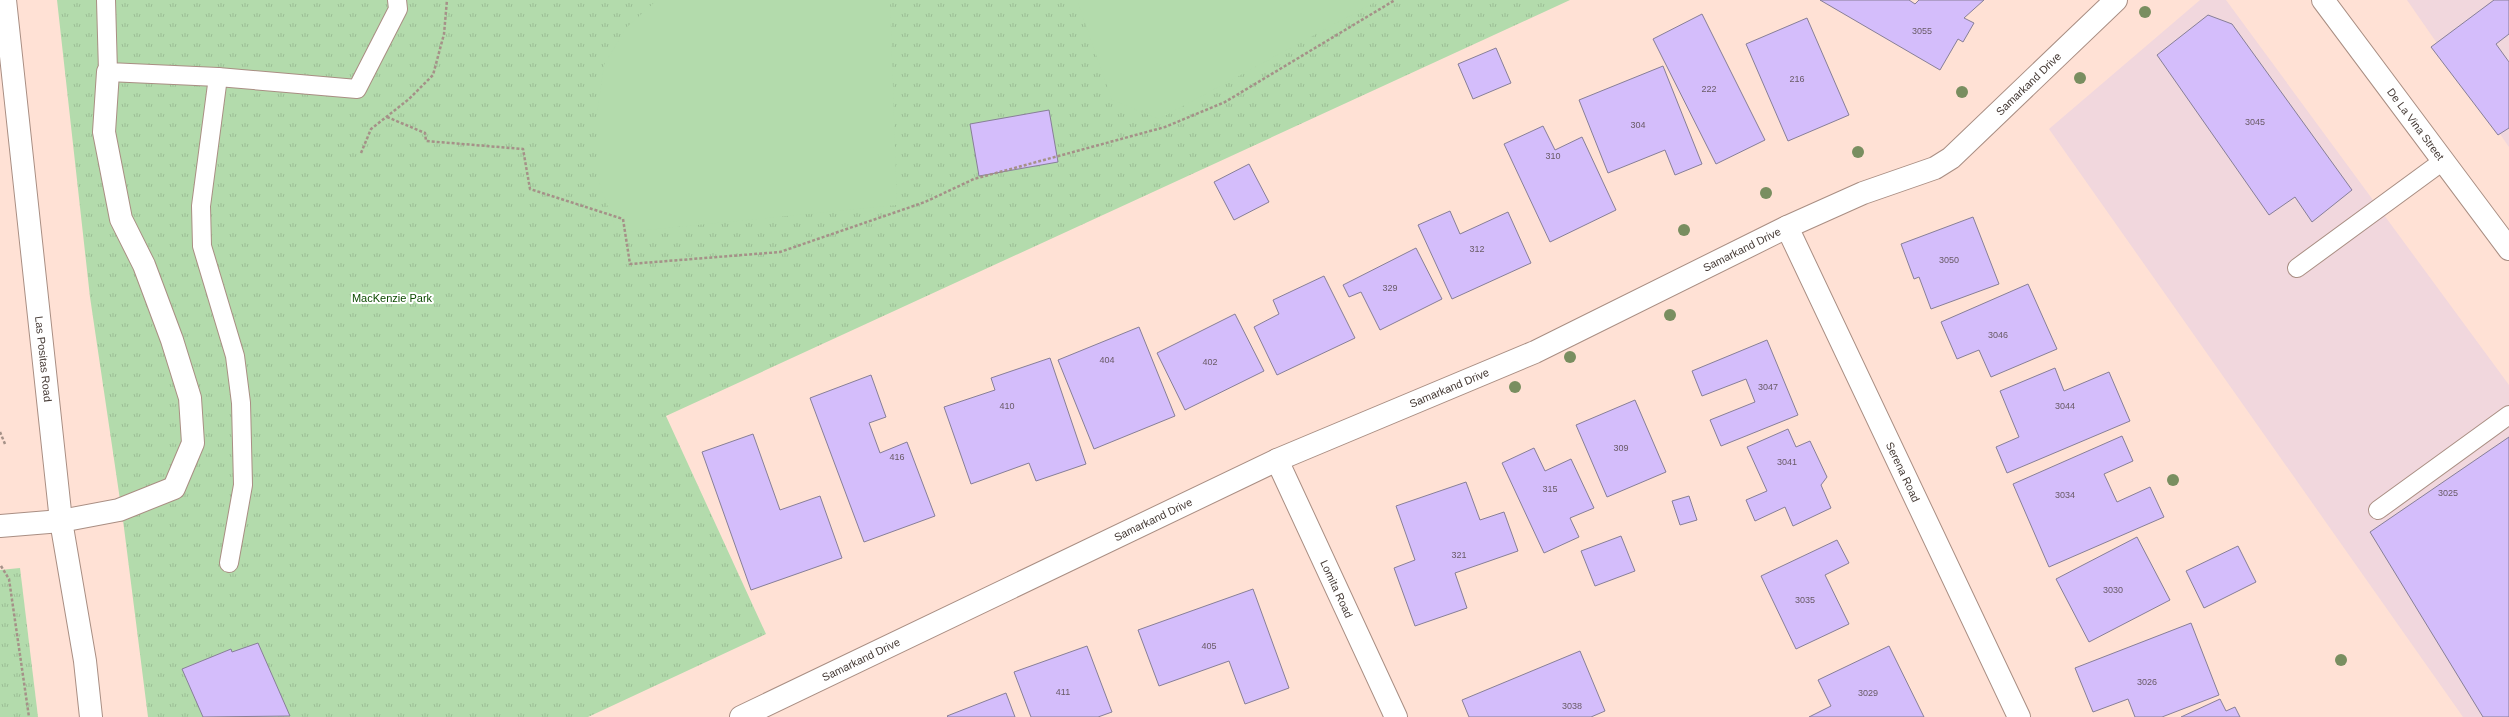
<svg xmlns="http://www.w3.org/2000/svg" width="2509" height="717" font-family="Arial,sans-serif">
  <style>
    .commercial { fill: #f1d7dd }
    .grass { fill: url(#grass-tufts) }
    .garden { fill: #b3dbac }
    .building { fill: #d4bdfb; stroke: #877f97 }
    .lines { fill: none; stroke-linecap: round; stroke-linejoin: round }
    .lane-casing { stroke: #a98e83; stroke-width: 20 }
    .street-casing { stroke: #a98e83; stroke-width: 24 }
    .secondary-casing { stroke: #a98e83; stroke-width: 24 }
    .path { stroke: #a59188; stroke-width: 2.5; stroke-dasharray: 3 2; stroke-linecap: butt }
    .lane { stroke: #fff; stroke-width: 18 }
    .street { stroke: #fff; stroke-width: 22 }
    .secondary { stroke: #fff; stroke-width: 22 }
    .tree { fill: #798e60 }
    .labels { text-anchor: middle; stroke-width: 4; stroke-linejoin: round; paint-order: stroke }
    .number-label { font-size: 9px; fill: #695b66 }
    .street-label { font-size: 11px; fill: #453a35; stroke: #fff }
    .park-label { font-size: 11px; fill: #0c4b00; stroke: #fff }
  </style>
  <defs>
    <pattern id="grass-tufts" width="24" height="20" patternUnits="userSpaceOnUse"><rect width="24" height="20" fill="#b3dbac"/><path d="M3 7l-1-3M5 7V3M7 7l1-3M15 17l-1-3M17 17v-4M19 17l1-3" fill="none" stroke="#9bbd95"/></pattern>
  </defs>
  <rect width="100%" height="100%" fill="#ffe1d5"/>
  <g class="commercial">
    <path d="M 2200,0 L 2226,0 L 2509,385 L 2509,717 L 2463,717 L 2049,129 Z"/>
    <path d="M 2407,0 L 2509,0 L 2509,147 Z"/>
  </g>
  <g class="grass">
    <path d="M 57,0 L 1570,0 L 666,416 L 766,634 L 588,717 L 148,717 L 123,520 L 90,297 Z"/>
    <path d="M 20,568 L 38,717 L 0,717 L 0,570 Z"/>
  </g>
  <g class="garden">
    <path d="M 657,0 L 890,0 L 897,205 L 617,233 L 597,176 L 597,114 L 604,65 L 626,28 Z"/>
    <path d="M 1077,0 L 1379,0 L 1159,119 L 1112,100 Z"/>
  </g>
  <g class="building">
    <path d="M 1820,0 L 1909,0 L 1915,4 L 1919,0 L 1984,0 L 1964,18 L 1974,23 L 1963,42 L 1958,39 L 1940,70 Z"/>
    <path d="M 2494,0 L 2509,0 L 2509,34 L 2496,44 L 2509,62 L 2509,128 L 2498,135 L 2431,47 Z"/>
    <path d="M 1702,14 L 1765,140 L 1716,164 L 1653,39 Z"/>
    <path d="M 2208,15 L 2232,24 L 2352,190 L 2312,222 L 2295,197 L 2269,215 L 2157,55 Z"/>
    <path d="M 1807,18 L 1849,115 L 1788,141 L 1746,44 Z"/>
    <path d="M 1496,48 L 1511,83 L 1473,99 L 1458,64 Z"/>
    <path d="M 1663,66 L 1702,164 L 1675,175 L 1665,150 L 1608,173 L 1579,100 Z"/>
    <path d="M 1049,110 L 1058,162 L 979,176 L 970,124 Z"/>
    <path d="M 1543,126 L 1555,150 L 1582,137 L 1616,210 L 1550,242 L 1504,144 Z"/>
    <path d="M 1249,164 L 1269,202 L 1234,220 L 1214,182 Z"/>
    <path d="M 1450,211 L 1460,234 L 1508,212 L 1531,263 L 1452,299 L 1418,225 Z"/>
    <path d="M 1973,217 L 1999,284 L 1931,309 L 1919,277 L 1914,279 L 1901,244 Z"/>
    <path d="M 1416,248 L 1442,299 L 1380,330 L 1361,292 L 1349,297 L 1343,285 Z"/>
    <path d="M 1324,276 L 1355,338 L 1277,375 L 1254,327 L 1279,314 L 1273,300 Z"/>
    <path d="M 2028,284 L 2057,349 L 1991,377 L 1979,350 L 1957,359 L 1941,322 Z"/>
    <path d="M 1235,314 L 1264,371 L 1185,410 L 1157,353 Z"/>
    <path d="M 1139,327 L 1175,416 L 1094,449 L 1058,360 Z"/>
    <path d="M 1767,340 L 1798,415 L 1721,446 L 1710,420 L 1755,402 L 1746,379 L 1702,396 L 1692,371 Z"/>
    <path d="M 1050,358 L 1086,464 L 1036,481 L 1029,463 L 971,484 L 944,407 L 995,390 L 991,378 Z"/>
    <path d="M 2055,368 L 2064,391 L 2109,372 L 2130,421 L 2007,473 L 1996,447 L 2019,437 L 2000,391 Z"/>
    <path d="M 871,375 L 886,417 L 869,423 L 880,453 L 907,442 L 935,516 L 864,542 L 810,398 Z"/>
    <path d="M 1635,400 L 1666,472 L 1607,497 L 1576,425 Z"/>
    <path d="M 1788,429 L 1796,447 L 1810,441 L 1827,477 L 1821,485 L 1831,508 L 1793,526 L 1785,507 L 1755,521 L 1746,500 L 1767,491 L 1747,447 Z"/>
    <path d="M 753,434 L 780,510 L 820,496 L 842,558 L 751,590 L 702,452 Z"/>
    <path d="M 2122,436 L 2133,461 L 2104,474 L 2117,502 L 2150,487 L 2164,517 L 2049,567 L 2013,484 Z"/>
    <path d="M 2509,437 L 2509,717 L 2483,717 L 2370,532 Z"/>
    <path d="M 1534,448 L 1545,471 L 1571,459 L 1594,508 L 1570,518 L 1579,537 L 1544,553 L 1502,463 Z"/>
    <path d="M 1466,482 L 1480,520 L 1504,512 L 1518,551 L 1455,573 L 1467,608 L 1415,626 L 1394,568 L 1415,560 L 1396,506 Z"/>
    <path d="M 1689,496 L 1697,520 L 1680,525 L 1672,501 Z"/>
    <path d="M 1621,536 L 1635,571 L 1595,586 L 1581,551 Z"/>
    <path d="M 2137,537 L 2170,600 L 2089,642 L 2056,579 Z"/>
    <path d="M 1837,540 L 1849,563 L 1825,575 L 1849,624 L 1796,649 L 1761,576 Z"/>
    <path d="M 2238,546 L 2256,582 L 2204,608 L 2186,571 Z"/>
    <path d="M 1253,589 L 1289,688 L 1245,704 L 1229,661 L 1159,686 L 1138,630 Z"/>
    <path d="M 2191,623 L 2219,695 L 2162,717 L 2135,717 L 2128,699 L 2093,712 L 2075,668 Z"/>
    <path d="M 258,643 L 290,716 L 203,717 L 182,669 L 231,649 L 232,652 Z"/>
    <path d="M 1087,646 L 1112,712 L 1098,717 L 1031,717 L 1014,672 Z"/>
    <path d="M 1889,646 L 1924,717 L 1809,717 L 1831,706 L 1818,680 Z"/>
    <path d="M 1580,651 L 1605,711 L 1591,717 L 1469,717 L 1462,700 Z"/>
    <path d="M 1006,693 L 1015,717 L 948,717 L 947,716 Z"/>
    <path d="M 2220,699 L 2226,711 L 2235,707 L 2240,717 L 2181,717 Z"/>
  </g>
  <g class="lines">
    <g class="lane-casing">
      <g id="lane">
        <path d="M 106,0 L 108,72 L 218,77 L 357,89 L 398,9 L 397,0"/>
        <path d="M 218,77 L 201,206 L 202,246 L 235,356 L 241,403 L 243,485 L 229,563"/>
        <path d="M 2297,268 L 2443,161"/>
        <path d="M 2378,510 L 2509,415"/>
      </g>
    </g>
    <g class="street-casing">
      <g id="street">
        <path id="s1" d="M 1787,227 L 2019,717"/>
        <path id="s2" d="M 1277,460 L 1396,717"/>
        <path d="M 0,526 L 61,521 L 119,510 L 174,488 L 193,443 L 190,398 L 172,340 L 144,265 L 121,219 L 104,132 L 108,72"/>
        <path id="s3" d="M 741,717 L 1277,460 L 1535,352 L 1787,227 L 1863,193 L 1935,168 L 1951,158 L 2116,0"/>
      </g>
    </g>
    <g class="secondary-casing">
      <g id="secondary">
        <path id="s4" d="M 5,0 L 61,521 L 85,661 L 91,717"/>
        <path id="s5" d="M 2323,0 L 2509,249"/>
      </g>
    </g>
    <g class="path">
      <path d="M 387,117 L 425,133 L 426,141 L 523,149 L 530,189 L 623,219 L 630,264 L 780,252 L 925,202 L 974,179 L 1165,127 L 1225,102 L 1395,0"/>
      <path d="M 361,153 L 371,129 L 409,99 L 433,75 L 444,34 L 447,0"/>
      <path d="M 0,432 L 5,444"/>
      <path d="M 1,566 L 9,579 L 29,717"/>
    </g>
    <use href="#lane" class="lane"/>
    <use href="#street" class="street"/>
    <use href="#secondary" class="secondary"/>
  </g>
  <g class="tree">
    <circle cx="2145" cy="12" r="6"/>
    <circle cx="2080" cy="78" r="6"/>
    <circle cx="1962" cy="92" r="6"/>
    <circle cx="1858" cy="152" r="6"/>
    <circle cx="1766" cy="193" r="6"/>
    <circle cx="1684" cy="230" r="6"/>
    <circle cx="1670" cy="315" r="6"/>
    <circle cx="1570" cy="357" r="6"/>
    <circle cx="1515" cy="387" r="6"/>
    <circle cx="2173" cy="480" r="6"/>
    <circle cx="2341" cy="660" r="6"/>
  </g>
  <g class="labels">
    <g class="number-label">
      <text x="1922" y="34">3055</text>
      <text x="1797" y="82">216</text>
      <text x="1709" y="92">222</text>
      <text x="2255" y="125">3045</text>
      <text x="1638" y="128">304</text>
      <text x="1553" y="159">310</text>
      <text x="1477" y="252">312</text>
      <text x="1949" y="263">3050</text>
      <text x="1390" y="291">329</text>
      <text x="1998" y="338">3046</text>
      <text x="1107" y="363">404</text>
      <text x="1210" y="365">402</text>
      <text x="1768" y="390">3047</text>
      <text x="1007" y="409">410</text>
      <text x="2065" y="409">3044</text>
      <text x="1621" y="451">309</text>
      <text x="897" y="460">416</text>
      <text x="1787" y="465">3041</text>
      <text x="1550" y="492">315</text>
      <text x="2448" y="496">3025</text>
      <text x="2065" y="498">3034</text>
      <text x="1459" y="558">321</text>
      <text x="2113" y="593">3030</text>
      <text x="1805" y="603">3035</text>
      <text x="1209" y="649">405</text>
      <text x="2147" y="685">3026</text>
      <text x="1063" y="695">411</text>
      <text x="1868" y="696">3029</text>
      <text x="1572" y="709">3038</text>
    </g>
    <g class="street-label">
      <text dy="4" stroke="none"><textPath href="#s3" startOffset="1441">Samarkand Drive</textPath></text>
      <text dy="4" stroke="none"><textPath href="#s5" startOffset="155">De La Vina Street</textPath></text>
      <text dy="4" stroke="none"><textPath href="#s3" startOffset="1105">Samarkand Drive</textPath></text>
      <text dy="4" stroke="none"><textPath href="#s4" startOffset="361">Las Positas Road</textPath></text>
      <text dy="4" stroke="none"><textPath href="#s3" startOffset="781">Samarkand Drive</textPath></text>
      <text dy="4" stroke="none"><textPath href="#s1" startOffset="271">Serena Road</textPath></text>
      <text dy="4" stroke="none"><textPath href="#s3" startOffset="457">Samarkand Drive</textPath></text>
      <text dy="4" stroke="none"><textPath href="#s2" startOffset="142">Lomita Road</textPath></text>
      <text dy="4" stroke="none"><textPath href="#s3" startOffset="133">Samarkand Drive</textPath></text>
    </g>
    <g class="park-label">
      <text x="392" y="302">MacKenzie Park</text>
    </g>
  </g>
</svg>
